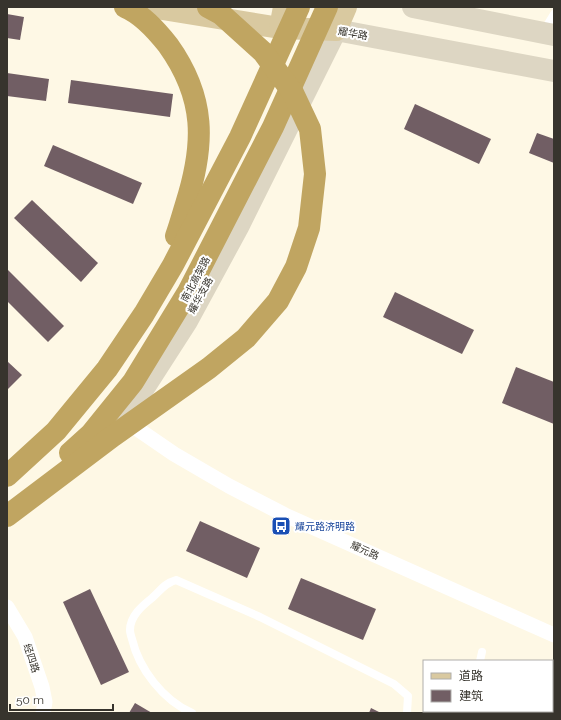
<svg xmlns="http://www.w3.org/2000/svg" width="561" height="720" font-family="Raleway,'Noto Sans SC',sans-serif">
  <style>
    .building { fill: #715e64 }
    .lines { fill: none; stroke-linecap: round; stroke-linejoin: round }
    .lane { stroke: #fff; stroke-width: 8 }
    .street { stroke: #fff; stroke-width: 15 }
    .secondary { stroke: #ddd6c3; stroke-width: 22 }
    .primary { stroke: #d9c9a0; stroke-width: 22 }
    .highway { stroke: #c0a561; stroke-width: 22 }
    .labels { text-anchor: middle; stroke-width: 4; stroke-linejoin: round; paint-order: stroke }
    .street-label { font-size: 10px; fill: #37342d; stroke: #fff }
    .transit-label { font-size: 10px; fill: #164399; stroke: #fff; text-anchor: start }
  </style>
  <rect width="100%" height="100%" fill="#fef8e5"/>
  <g class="building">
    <path d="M 7,14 L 24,17 L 20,40 L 7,38 Z"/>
    <path d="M 7,73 L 49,79 L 46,101 L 7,96 Z"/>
    <path d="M 71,80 L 173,94 L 170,117 L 68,103 Z"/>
    <path d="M 415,104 L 491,139 L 479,164 L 404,129 Z"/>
    <path d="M 537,133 L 554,139 L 554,163 L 529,153 Z"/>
    <path d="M 53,145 L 142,183 L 133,204 L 44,166 Z"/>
    <path d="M 32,200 L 98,263 L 81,282 L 14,218 Z"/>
    <path d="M 7,269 L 64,326 L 48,342 L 7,301 Z"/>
    <path d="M 395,292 L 474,330 L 462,354 L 383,317 Z"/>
    <path d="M 7,361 L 22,375 L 7,390 Z"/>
    <path d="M 516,367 L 554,382 L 554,424 L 502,403 Z"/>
    <path d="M 200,521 L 260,548 L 247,578 L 186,551 Z"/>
    <path d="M 301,578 L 376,609 L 363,640 L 288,609 Z"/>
    <path d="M 90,589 L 129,672 L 101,685 L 63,602 Z"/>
    <path d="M 135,703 L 152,713 L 129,713 Z"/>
    <path d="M 371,708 L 381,713 L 369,713 Z"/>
  </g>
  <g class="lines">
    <g class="lane">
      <path d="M 543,32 L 554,14"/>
      <path d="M 480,661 L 482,652"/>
      <path d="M 484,711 L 485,713"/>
      <path d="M 192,713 C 163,700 139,669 132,639 C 131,636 130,632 130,630 C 130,616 142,606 152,598 C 160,591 165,583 176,580 L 260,617 L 394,684 L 408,696 L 407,713"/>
    </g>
    <g class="street">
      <path d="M 123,419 L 174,454 L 229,486 L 285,515 L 554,635"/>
      <path d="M 7,607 L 25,637 L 42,687 L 45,702 L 43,713"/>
    </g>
    <g class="secondary">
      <path d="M 413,7 L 554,35"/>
      <path d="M 98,439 L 120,418 L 142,391 L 187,321 L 238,227 L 336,30 L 554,71"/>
    </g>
    <g class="primary">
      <path d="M 150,7 L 280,28 L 336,30 L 346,7"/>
      <path d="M 280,28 L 284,7"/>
    </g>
    <g class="highway">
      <path d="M 125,7 C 142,14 157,31 168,45 C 206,98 205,144 186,204 C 183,214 180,225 176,236"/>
      <path d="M 70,453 L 91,434 L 133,382 L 188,292 L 273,127 L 327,7"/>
      <path d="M 7,476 L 56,431 L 107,369 L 144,314 L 173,265 L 240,137 L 299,7"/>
      <path d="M 7,516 L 113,436 L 209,368 L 246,338 L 278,301 L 296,267 L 309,228 L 315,174 L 310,129 L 293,93 L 263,52 L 221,14 L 208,7"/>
    </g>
  </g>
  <defs>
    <g id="bus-square" transform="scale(1)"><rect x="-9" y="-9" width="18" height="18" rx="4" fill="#1a4fb4" stroke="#fff"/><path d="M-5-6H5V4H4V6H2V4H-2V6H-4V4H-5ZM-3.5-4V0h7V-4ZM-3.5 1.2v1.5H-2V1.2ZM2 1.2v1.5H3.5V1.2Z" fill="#fff"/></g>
  </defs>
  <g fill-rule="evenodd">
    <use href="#bus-square" x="281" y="526"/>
  </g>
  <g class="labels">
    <g class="street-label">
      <text transform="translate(353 33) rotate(10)" y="4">耀华路</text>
      <text transform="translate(195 279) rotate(-62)" y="4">南北高架路</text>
      <text transform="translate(200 295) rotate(-61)" y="4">耀华支路</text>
      <text transform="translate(365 550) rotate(24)" y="4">耀元路</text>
      <text transform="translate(32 658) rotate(72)" y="4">经四路</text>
    </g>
    <g class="transit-label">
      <text x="295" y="530">耀元路济明路</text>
    </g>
  </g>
  <rect width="561" height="720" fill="none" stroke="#37342d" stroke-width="16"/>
  <rect x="423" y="660" width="130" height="52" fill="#ffffff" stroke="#afaeab"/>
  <rect x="431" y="673" width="20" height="6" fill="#d9c9a0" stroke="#afaeab"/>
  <text x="459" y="680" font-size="12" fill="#37342d">道路</text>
  <rect x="431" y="690" width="20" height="12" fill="#715e64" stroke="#afaeab"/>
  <text x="459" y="700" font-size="12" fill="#37342d">建筑</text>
  <path d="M10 704v6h103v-6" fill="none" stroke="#37342d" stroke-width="2"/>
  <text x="16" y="704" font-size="12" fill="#37342d" stroke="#ffffff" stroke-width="3" paint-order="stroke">50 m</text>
</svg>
